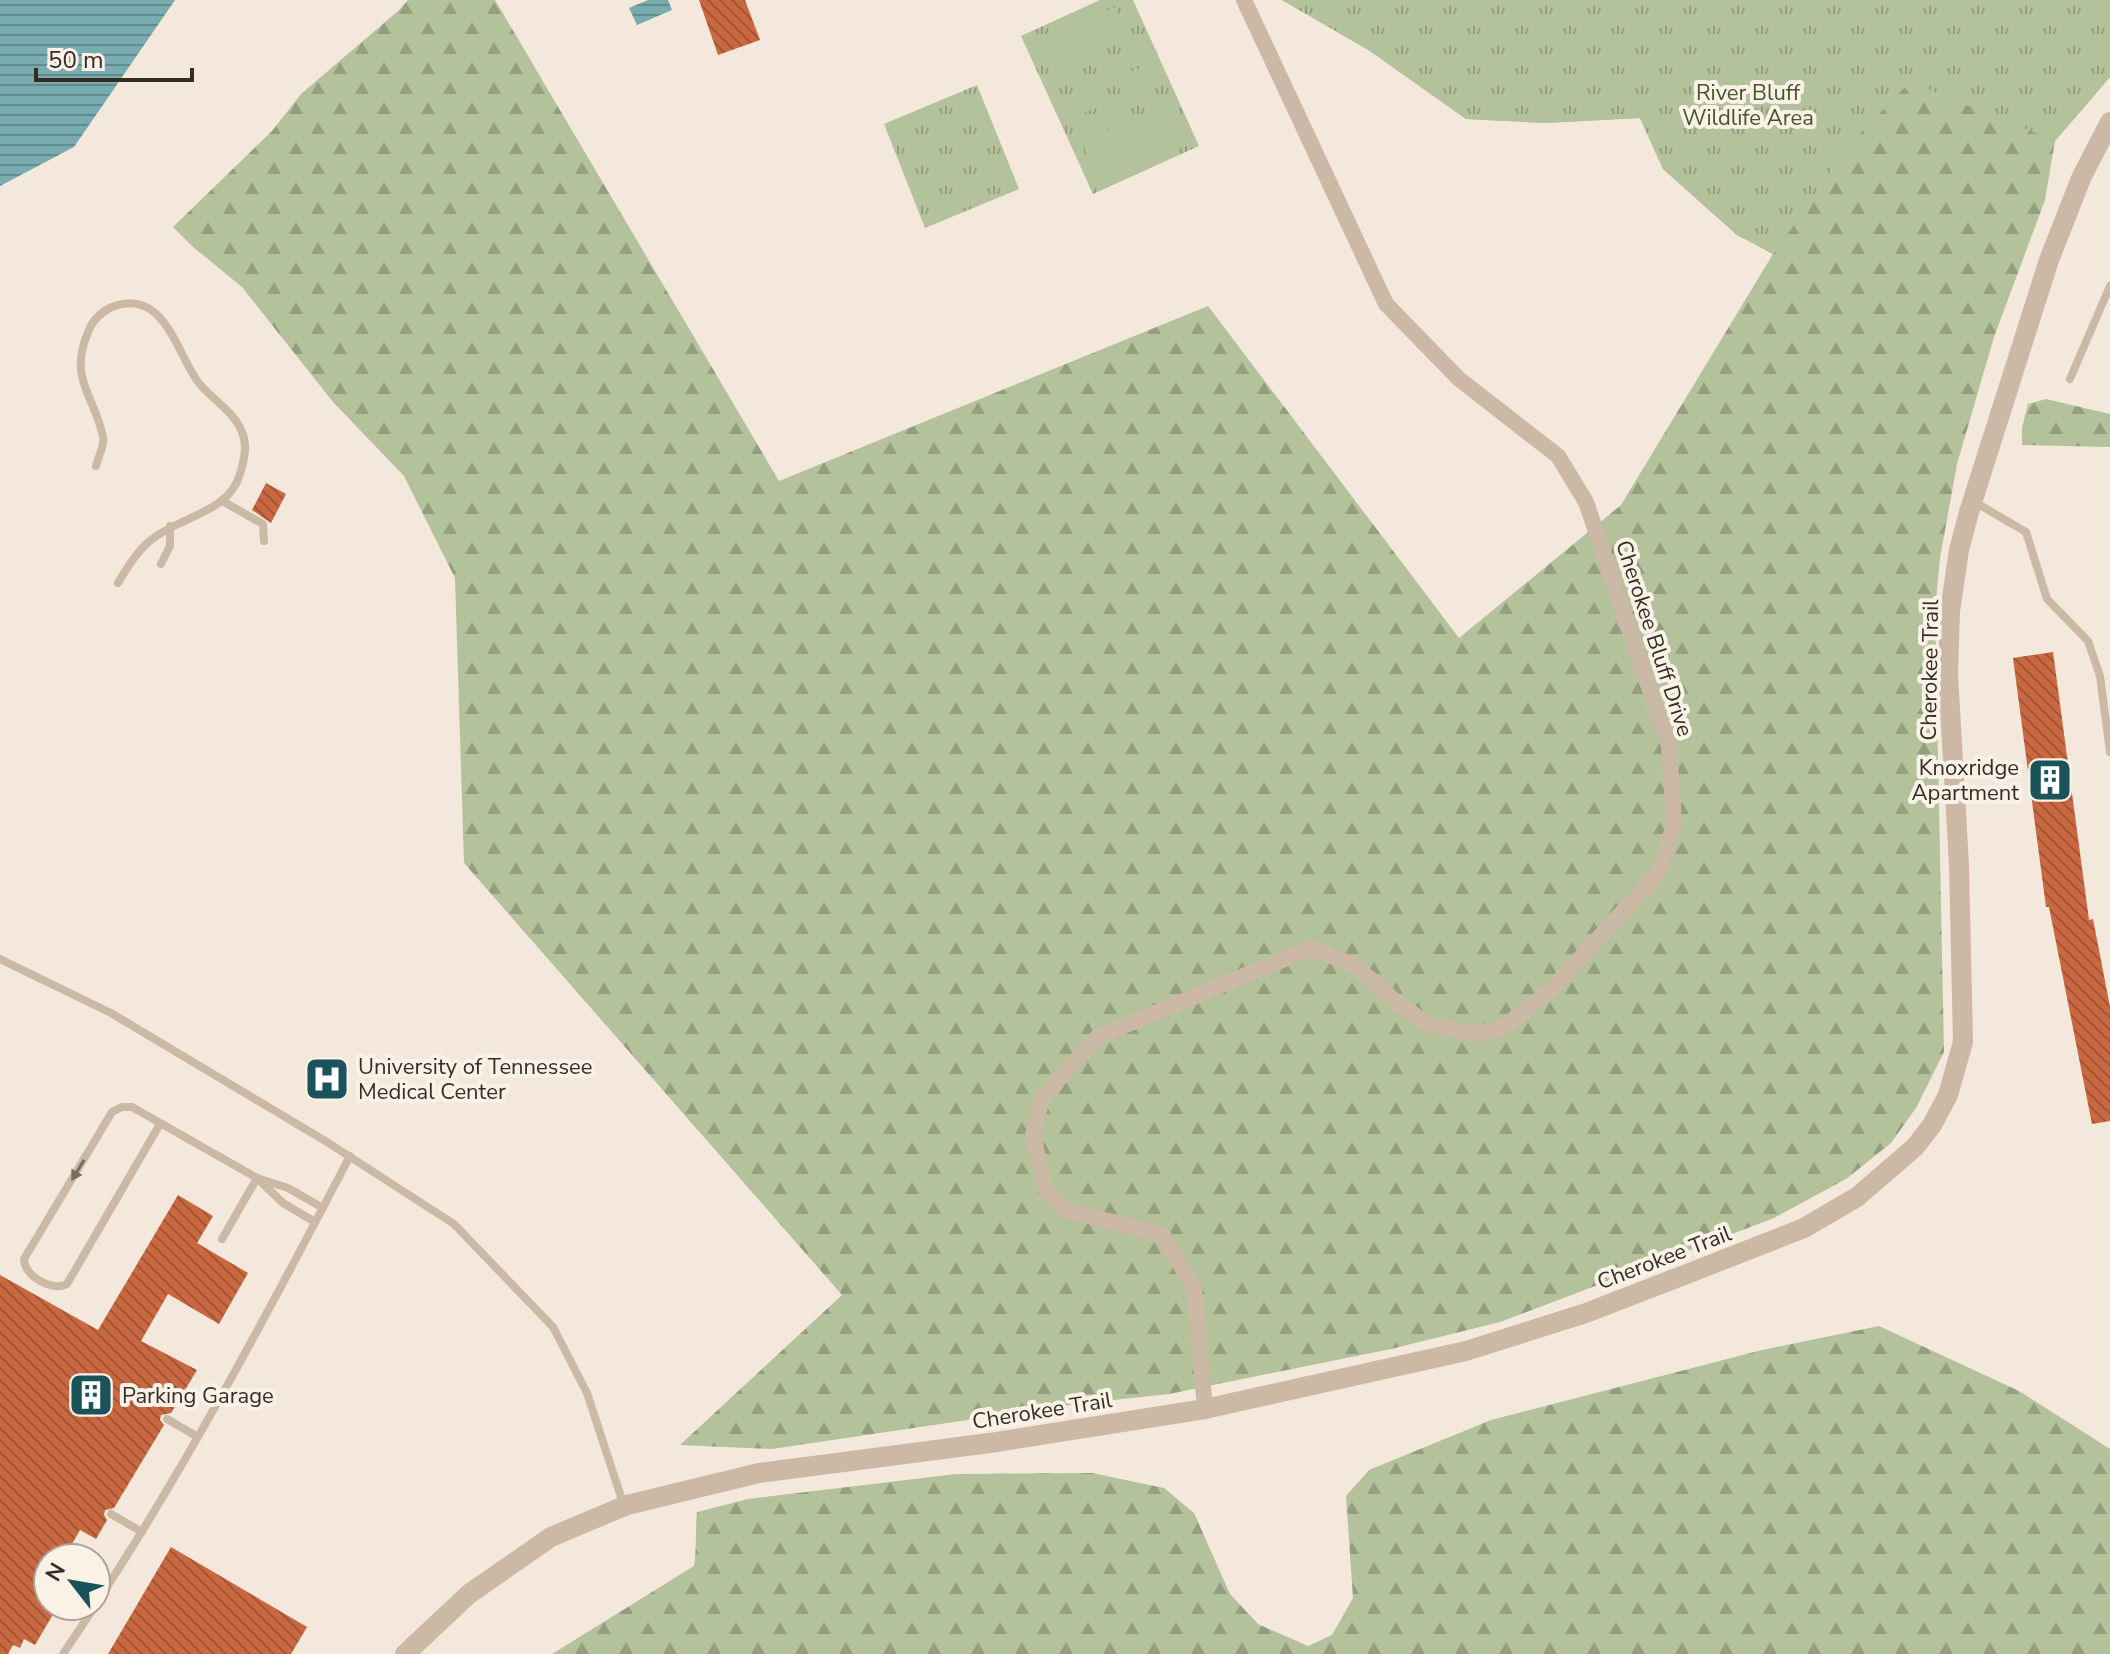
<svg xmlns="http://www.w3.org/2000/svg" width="2110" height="1654" font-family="'Nunito Sans',sans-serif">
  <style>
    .forest { fill: url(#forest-firs) }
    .park { fill: url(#park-tufts) }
    .garden { fill: #b3c29a }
    .water { fill: url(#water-rules) }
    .building { fill: url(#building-back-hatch) }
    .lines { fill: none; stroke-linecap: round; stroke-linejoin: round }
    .service { stroke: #cbb9a6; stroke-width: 8 }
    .minor { stroke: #cbb9a6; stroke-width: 16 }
    .tertiary { stroke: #cbb9a6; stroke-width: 20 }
    .oneway { fill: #7a6c60 }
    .labels { text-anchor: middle; stroke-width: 8; stroke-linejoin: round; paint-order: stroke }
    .park-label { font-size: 22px; fill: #44562a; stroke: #faf2e7 }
    .street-label { font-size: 22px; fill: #372d27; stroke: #faf2e7 }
    .poi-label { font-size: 22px; fill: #372d27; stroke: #faf2e7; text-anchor: start }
  </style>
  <defs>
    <pattern id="forest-firs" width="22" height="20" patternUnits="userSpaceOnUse" patternTransform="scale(2)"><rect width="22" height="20" fill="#b3c29a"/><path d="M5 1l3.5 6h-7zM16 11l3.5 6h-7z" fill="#929e7e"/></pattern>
    <pattern id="park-tufts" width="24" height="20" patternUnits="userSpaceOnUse" patternTransform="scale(2)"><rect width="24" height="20" fill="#b3c29a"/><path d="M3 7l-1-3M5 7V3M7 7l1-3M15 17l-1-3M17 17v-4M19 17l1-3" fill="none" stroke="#929e7e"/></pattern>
    <pattern id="water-rules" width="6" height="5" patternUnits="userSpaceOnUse" patternTransform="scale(2)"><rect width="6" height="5" fill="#79acb1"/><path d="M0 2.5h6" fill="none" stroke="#648c90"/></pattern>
    <pattern id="building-back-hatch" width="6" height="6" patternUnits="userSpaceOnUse" patternTransform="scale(2)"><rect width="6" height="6" fill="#ca6841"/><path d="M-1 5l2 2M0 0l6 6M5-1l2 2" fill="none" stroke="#a55636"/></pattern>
  </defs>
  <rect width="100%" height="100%" fill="#f3e8db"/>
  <g class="forest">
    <path d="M 408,0 L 495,0 L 779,481 L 1208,306 L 1459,638 L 1621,505 L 1773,254 L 1737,235 L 1663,169 L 1640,118 L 1545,123 L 1466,119 L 1370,51 L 1282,0 L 2110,0 L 2110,77 L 2055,141 L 2045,200 L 1994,337 L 1957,464 L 1940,558 L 1935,610 L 1944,1052 L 1916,1108 L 1891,1143 L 1846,1179 L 1774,1218 L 1500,1322 L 1391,1349 L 1169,1394 L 1076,1404 L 772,1449 L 680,1445 L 842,1295 L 464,863 L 455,578 L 404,476 L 333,402 L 242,287 L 192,246 L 173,227 L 272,131 L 301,94 L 398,11 Z"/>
    <path d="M 2046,399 L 2110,414 L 2110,447 L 2022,445 L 2022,428 L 2028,404 Z"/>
    <path d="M 1879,1326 L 2019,1391 L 2110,1449 L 2110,1654 L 552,1654 L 694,1566 C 697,1548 695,1531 697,1512 L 748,1499 L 956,1474 L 1092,1473 L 1164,1488 L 1194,1513 L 1230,1594 L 1258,1624 L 1308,1646 L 1332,1635 L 1353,1598 L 1346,1496 L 1369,1470 L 1491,1420 L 1762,1350 Z"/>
  </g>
  <g class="park">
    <path d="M 1100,0 L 1133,0 L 1199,146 L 1093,194 L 1021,36 Z"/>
    <path d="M 1282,0 L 2110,0 L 2110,77 L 2055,141 L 1910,82 L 1848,146 L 1774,254 L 1737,235 L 1663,169 L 1640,118 L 1545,123 L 1466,119 L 1370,51 Z"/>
    <path d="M 977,85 L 1019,189 L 925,228 L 884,124 Z"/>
  </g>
  <g class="garden">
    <path d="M 1115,7 L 1129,38 L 1062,68 L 1048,38 Z"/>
    <path d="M 1153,62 L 1161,79 L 1123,96 L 1115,79 Z"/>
    <path d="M 1101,84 L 1109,101 L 1071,119 L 1063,102 Z"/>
    <path d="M 1170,101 L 1190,144 L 1100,184 L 1081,141 Z"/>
  </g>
  <g class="water">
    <path d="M 0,0 L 175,0 L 74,147 L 0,186 Z"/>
    <path d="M 648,0 L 668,0 L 672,10 L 637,25 L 629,8 Z"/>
  </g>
  <g class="building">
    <path d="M 699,0 L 745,0 L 760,40 L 718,55 Z"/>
    <path d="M 266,483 L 286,494 L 271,523 L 252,510 Z"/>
    <path d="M 2053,652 L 2089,920 L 2093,919 L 2110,1007 L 2110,1121 L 2092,1124 L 2049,907 L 2046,907 L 2013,658 Z"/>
    <path d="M 178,1195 L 213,1216 L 197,1243 L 248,1273 L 219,1324 L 168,1294 L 141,1341 L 197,1370 L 171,1413 L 161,1415 L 160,1420 L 164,1425 L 114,1508 L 105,1510 L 104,1515 L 107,1520 L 96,1539 L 80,1530 L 64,1558 L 48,1558 L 48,1606 L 58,1606 L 35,1645 L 24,1639 L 20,1648 L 13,1645 L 8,1654 L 0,1654 L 0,1275 L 98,1330 Z"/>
    <path d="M 171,1547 L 307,1627 L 291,1654 L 108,1654 Z"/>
  </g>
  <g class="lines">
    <g class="service">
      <path d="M 2070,379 L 2110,286"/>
      <path d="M 96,466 C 98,457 105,445 103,437 C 95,396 68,380 88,332 C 92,321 101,312 112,307 C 164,287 176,352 198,382 C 211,399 234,411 242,432 C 248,445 244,461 240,474 C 229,513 180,516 151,540 C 137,551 127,568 118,583"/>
      <path d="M 1973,501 L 2026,532 L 2047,599 L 2088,641 L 2100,676 L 2110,752"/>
      <path d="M 224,502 L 263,524 L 264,541"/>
      <path d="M 161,564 L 170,546 L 170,526"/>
      <path d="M 0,959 L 111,1013 L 327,1142 L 454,1224 L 553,1327 L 587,1393 L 624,1506"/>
      <path d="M 160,1124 L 67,1284 C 52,1292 24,1276 24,1259 L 112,1112 L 122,1107 L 132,1107 L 257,1178 L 288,1188 L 323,1208"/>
      <path d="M 260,1181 L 283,1203 L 315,1222"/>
      <path d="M 222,1239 L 257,1178"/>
      <path d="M 167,1419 L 198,1437"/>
      <path d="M 111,1514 L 142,1532"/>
      <path d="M 96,1604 C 190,1460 270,1309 350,1156"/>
      <path d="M 63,1654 L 95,1606"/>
    </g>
    <path class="minor" d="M 1205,1409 L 1194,1288 L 1163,1235 L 1065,1210 L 1045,1188 L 1033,1135 L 1042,1098 L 1097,1037 L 1311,948 L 1354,965 L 1402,1007 L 1431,1025 L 1473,1034 L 1501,1029 L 1551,990 L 1660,871 L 1674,824 L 1669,746 L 1586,502 L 1558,456 L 1459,379 L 1386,304 L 1244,0"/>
    <path class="tertiary" d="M 405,1654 L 469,1594 L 551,1537 L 627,1505 L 759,1473 L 997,1442 L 1205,1409 L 1466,1351 L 1586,1313 L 1692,1272 L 1804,1228 L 1857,1197 L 1915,1147 L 1932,1125 L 1948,1095 L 1963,1042 L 1959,865 L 1948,674 L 1950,611 L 1959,550 L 1969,512 L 2049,260 L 2082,176 L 2110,122"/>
  </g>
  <defs><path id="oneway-solid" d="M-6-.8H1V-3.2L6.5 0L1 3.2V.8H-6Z" transform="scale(2)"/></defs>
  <use class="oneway" href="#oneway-solid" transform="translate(78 1170) rotate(121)"/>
  <defs>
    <g id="building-square" transform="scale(2.3)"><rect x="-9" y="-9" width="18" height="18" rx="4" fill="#1b535a" stroke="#faf2e7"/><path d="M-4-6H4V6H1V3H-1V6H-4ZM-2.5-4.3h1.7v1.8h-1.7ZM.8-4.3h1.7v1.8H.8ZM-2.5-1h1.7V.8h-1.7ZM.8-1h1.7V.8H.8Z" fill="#fff"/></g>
    <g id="hospital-square" transform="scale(2.3)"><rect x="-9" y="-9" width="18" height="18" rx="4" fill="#1b535a" stroke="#faf2e7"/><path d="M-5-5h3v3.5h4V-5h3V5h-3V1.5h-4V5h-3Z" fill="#fff"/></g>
  </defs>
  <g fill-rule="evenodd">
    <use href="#building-square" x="2050" y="780"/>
    <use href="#hospital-square" x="327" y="1079"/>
    <use href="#building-square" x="91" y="1395"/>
  </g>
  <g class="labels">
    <g class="park-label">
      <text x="1748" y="100">River Bluff<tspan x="1748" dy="25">Wildlife Area</tspan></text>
    </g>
    <g class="street-label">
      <text transform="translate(1655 638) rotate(72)" y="8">Cherokee Bluff Drive</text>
      <text transform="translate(1929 670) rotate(-89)" y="8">Cherokee Trail</text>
      <text transform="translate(1664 1257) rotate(-21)" y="8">Cherokee Trail</text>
      <text transform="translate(1042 1410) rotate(-9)" y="8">Cherokee Trail</text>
    </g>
    <g class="poi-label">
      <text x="2019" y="775" text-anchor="end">Knoxridge<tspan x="2019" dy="25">Apartment</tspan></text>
      <text x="358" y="1074">University of Tennessee<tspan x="358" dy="25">Medical Center</tspan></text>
      <text x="122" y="1403">Parking Garage</text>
    </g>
  </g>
  <g transform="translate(72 1582) rotate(301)"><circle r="38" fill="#faf2e7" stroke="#aca39a" stroke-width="2"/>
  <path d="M0-6L14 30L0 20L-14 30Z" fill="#1b535a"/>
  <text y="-12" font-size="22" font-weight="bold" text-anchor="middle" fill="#372d27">N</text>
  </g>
  <path d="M36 68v12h156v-12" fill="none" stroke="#372d27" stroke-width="4"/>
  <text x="48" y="68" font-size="24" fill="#372d27" stroke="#faf2e7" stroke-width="6" paint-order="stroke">50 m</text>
</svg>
